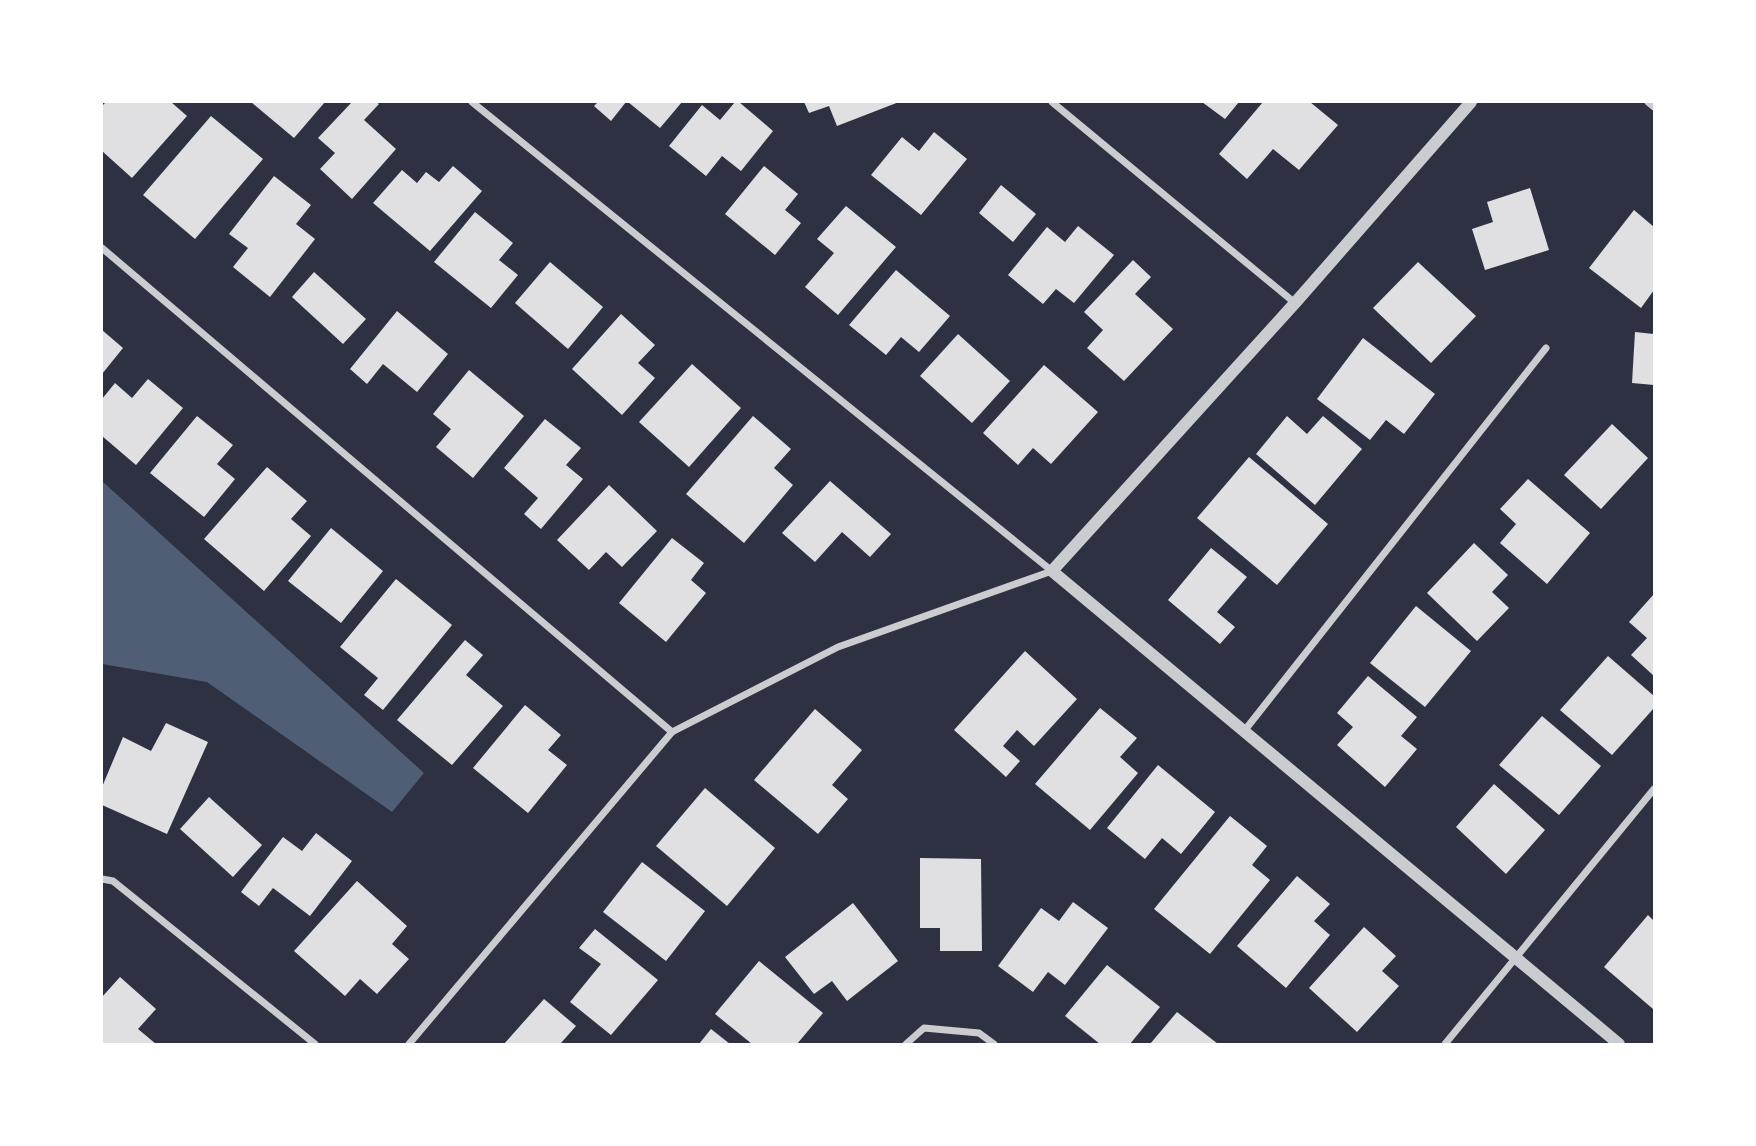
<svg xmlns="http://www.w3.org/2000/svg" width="1756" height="1146" font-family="'Noto Serif',serif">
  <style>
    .water { fill: #4f5d75 }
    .building { fill: #e0e0e3 }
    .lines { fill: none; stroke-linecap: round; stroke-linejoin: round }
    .minor { stroke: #caccd0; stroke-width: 7 }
    .tertiary { stroke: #caccd0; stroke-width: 12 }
  </style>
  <rect width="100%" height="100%" fill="#2d3142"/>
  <path class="water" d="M 102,481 L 424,773 L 392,812 L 207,682 L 102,664 Z"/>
  <g class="building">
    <path d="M 106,102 L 171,102 L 187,116 L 132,178 L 102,151 L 102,106 Z"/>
    <path d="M 251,102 L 325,102 L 294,138 Z"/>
    <path d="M 352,102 L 376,102 L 379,104 L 364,120 L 396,149 L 352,199 L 320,169 L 335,153 L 318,138 Z"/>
    <path d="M 598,102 L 626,102 L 611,121 L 594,106 Z"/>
    <path d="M 628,102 L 682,102 L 660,128 Z"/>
    <path d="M 735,102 L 739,102 L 773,131 L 741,171 L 722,156 L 706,176 L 669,146 L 702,105 L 720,120 Z"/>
    <path d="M 804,102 L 899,102 L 837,126 L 829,106 L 809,113 Z"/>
    <path d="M 1202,102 L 1239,102 L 1225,119 Z"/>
    <path d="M 1263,102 L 1310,102 L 1338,125 L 1299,170 L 1273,149 L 1247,179 L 1219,154 Z"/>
    <path d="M 211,116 L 263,159 L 195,239 L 143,195 Z"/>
    <path d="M 934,132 L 967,159 L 921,215 L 871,175 L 902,137 L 919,151 Z"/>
    <path d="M 453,166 L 482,191 L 430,251 L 373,203 L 402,170 L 417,183 L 426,172 L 439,182 Z"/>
    <path d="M 764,166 L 798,194 L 785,210 L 801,223 L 775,255 L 725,214 Z"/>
    <path d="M 274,176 L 311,205 L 296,224 L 315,239 L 270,297 L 233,267 L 248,248 L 229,234 Z"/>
    <path d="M 1001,185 L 1036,214 L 1013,242 L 979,213 Z"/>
    <path d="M 1530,188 L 1549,250 L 1485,270 L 1472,229 L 1493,222 L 1487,202 Z"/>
    <path d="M 846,206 L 896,247 L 838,315 L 805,287 L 834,253 L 817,239 Z"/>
    <path d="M 1634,210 L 1654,227 L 1654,290 L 1641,308 L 1589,268 Z"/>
    <path d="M 475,212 L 513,243 L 499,260 L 518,275 L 491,308 L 434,262 Z"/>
    <path d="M 1078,226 L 1114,255 L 1074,303 L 1056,289 L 1043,304 L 1008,275 L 1047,227 L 1065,242 Z"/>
    <path d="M 1133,260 L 1151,277 L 1135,294 L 1173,329 L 1124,381 L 1087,348 L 1103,330 L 1084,312 Z"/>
    <path d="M 550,262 L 603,307 L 568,349 L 515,303 Z"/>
    <path d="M 1418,262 L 1476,316 L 1431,363 L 1373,308 Z"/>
    <path d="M 896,270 L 950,316 L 919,352 L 901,337 L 886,355 L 849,325 Z"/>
    <path d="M 314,272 L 366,319 L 343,344 L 292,297 Z"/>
    <path d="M 397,311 L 448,354 L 417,392 L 383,364 L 367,384 L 350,369 Z"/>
    <path d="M 621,314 L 655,345 L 638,363 L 655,378 L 622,415 L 572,369 Z"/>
    <path d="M 102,330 L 123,348 L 102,374 Z"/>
    <path d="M 1635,332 L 1654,334 L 1654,385 L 1632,383 Z"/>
    <path d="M 958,334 L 1010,381 L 972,423 L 920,376 Z"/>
    <path d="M 1363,338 L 1435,394 L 1404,434 L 1386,420 L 1370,440 L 1317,399 Z"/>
    <path d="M 692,364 L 741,408 L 689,467 L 639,422 Z"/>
    <path d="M 1044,365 L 1098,412 L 1051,464 L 1033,448 L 1018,465 L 983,433 Z"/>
    <path d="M 469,370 L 524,416 L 473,478 L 436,447 L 451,429 L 433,414 Z"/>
    <path d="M 148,379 L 183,408 L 136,465 L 102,436 L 102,399 L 115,383 L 132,398 Z"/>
    <path d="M 197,416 L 233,445 L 217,464 L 235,479 L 204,517 L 150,473 Z"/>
    <path d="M 753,416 L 791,449 L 774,468 L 793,485 L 744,543 L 686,494 Z"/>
    <path d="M 1287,416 L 1307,434 L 1323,416 L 1362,449 L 1315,505 L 1256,454 Z"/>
    <path d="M 545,419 L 581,448 L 566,465 L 583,479 L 541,529 L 524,514 L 538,498 L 504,468 Z"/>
    <path d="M 1612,424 L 1648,458 L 1601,509 L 1564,475 Z"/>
    <path d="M 1249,457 L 1328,524 L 1277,585 L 1197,518 Z"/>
    <path d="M 267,467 L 307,501 L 291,519 L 311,536 L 264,591 L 204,539 Z"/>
    <path d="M 1528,479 L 1590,533 L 1547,584 L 1500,543 L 1516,524 L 1500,509 Z"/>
    <path d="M 830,481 L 891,534 L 870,557 L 842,532 L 815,562 L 782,533 Z"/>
    <path d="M 609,485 L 657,531 L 622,567 L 606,552 L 589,570 L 557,540 Z"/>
    <path d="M 331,528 L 383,571 L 341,623 L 288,581 Z"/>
    <path d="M 672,538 L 704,563 L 691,580 L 706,593 L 666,642 L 619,603 Z"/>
    <path d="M 1474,543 L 1508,575 L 1492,592 L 1509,608 L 1477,641 L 1427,593 Z"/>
    <path d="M 1211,548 L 1247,577 L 1217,612 L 1235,627 L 1220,644 L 1168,600 Z"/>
    <path d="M 396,579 L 452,625 L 383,710 L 364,695 L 378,678 L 340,647 Z"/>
    <path d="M 1654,594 L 1654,676 L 1631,655 L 1647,638 L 1629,622 Z"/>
    <path d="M 1416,606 L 1471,651 L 1425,707 L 1370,663 Z"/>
    <path d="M 465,640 L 483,655 L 466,675 L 503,706 L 452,765 L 397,720 Z"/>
    <path d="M 1025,651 L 1077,699 L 1034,746 L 1017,730 L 1003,746 L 1020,761 L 1006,777 L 954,730 Z"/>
    <path d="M 1608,656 L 1654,696 L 1654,708 L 1612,755 L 1560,710 Z"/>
    <path d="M 1368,676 L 1417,717 L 1401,736 L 1417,749 L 1385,787 L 1337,745 L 1353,727 L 1337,713 Z"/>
    <path d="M 525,705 L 561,735 L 548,750 L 567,765 L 528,813 L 473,768 Z"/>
    <path d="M 1100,708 L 1137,738 L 1120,757 L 1138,773 L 1090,830 L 1035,784 Z"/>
    <path d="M 815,709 L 862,750 L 832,785 L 848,799 L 818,834 L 754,780 Z"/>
    <path d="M 1542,716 L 1601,766 L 1559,815 L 1499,765 Z"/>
    <path d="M 166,723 L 208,742 L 167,834 L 102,805 L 102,787 L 123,737 L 151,751 Z"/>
    <path d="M 1158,765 L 1215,812 L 1181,854 L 1162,838 L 1145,859 L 1107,828 Z"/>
    <path d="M 1494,784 L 1545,830 L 1506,874 L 1456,827 Z"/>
    <path d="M 705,788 L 775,848 L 727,906 L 656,846 Z"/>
    <path d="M 209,797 L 262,845 L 233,877 L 180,829 Z"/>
    <path d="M 1230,816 L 1267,846 L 1252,865 L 1270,880 L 1210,954 L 1154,909 Z"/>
    <path d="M 316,833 L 352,861 L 310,916 L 273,888 L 259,906 L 241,892 L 283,837 L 302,851 Z"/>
    <path d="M 920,858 L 981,859 L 982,951 L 940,951 L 940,928 L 920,928 Z"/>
    <path d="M 642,862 L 705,911 L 666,961 L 603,912 Z"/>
    <path d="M 1297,876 L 1330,904 L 1314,921 L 1330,935 L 1286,988 L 1237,946 Z"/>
    <path d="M 357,881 L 407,926 L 392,944 L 409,959 L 377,994 L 360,979 L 345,996 L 294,951 Z"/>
    <path d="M 1073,902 L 1108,928 L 1065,985 L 1048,972 L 1033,992 L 998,966 L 1041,908 L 1059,921 Z"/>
    <path d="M 853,903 L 898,961 L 847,1001 L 832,981 L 814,994 L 785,957 Z"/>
    <path d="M 1648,915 L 1654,921 L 1653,1009 L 1604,967 Z"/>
    <path d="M 1364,927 L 1396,956 L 1382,971 L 1399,986 L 1357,1032 L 1309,988 Z"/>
    <path d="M 595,929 L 658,980 L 611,1035 L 570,1002 L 601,964 L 579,948 Z"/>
    <path d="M 759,961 L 823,1013 L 797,1044 L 752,1044 L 715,1014 Z"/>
    <path d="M 1107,965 L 1160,1007 L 1130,1044 L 1100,1044 L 1065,1016 Z"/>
    <path d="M 120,977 L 156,1009 L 138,1029 L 156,1044 L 102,1044 L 102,997 Z"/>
    <path d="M 544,999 L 576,1026 L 561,1043 L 562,1044 L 504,1044 Z"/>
    <path d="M 1177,1012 L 1218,1044 L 1150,1044 Z"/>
    <path d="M 711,1029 L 730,1044 L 699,1044 Z"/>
  </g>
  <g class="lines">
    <g class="minor">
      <path d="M 472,102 L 1052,571"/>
      <path d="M 1052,102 L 1295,303"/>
      <path d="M 1648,102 L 1654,107"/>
      <path d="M 102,248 L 672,732"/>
      <path d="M 1245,730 L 1546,348"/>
      <path d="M 102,879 L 113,881 L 315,1044"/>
      <path d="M 409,1044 L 672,732 L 838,647 L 1052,571"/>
      <path d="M 906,1044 L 924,1028 L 979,1033 L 994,1044"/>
      <path d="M 1445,1044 L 1654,789"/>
    </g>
    <path class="tertiary" d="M 1471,102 L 1295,303 L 1052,571 L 1619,1044"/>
  </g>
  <rect width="1756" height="1146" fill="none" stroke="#ffffff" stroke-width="206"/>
</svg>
